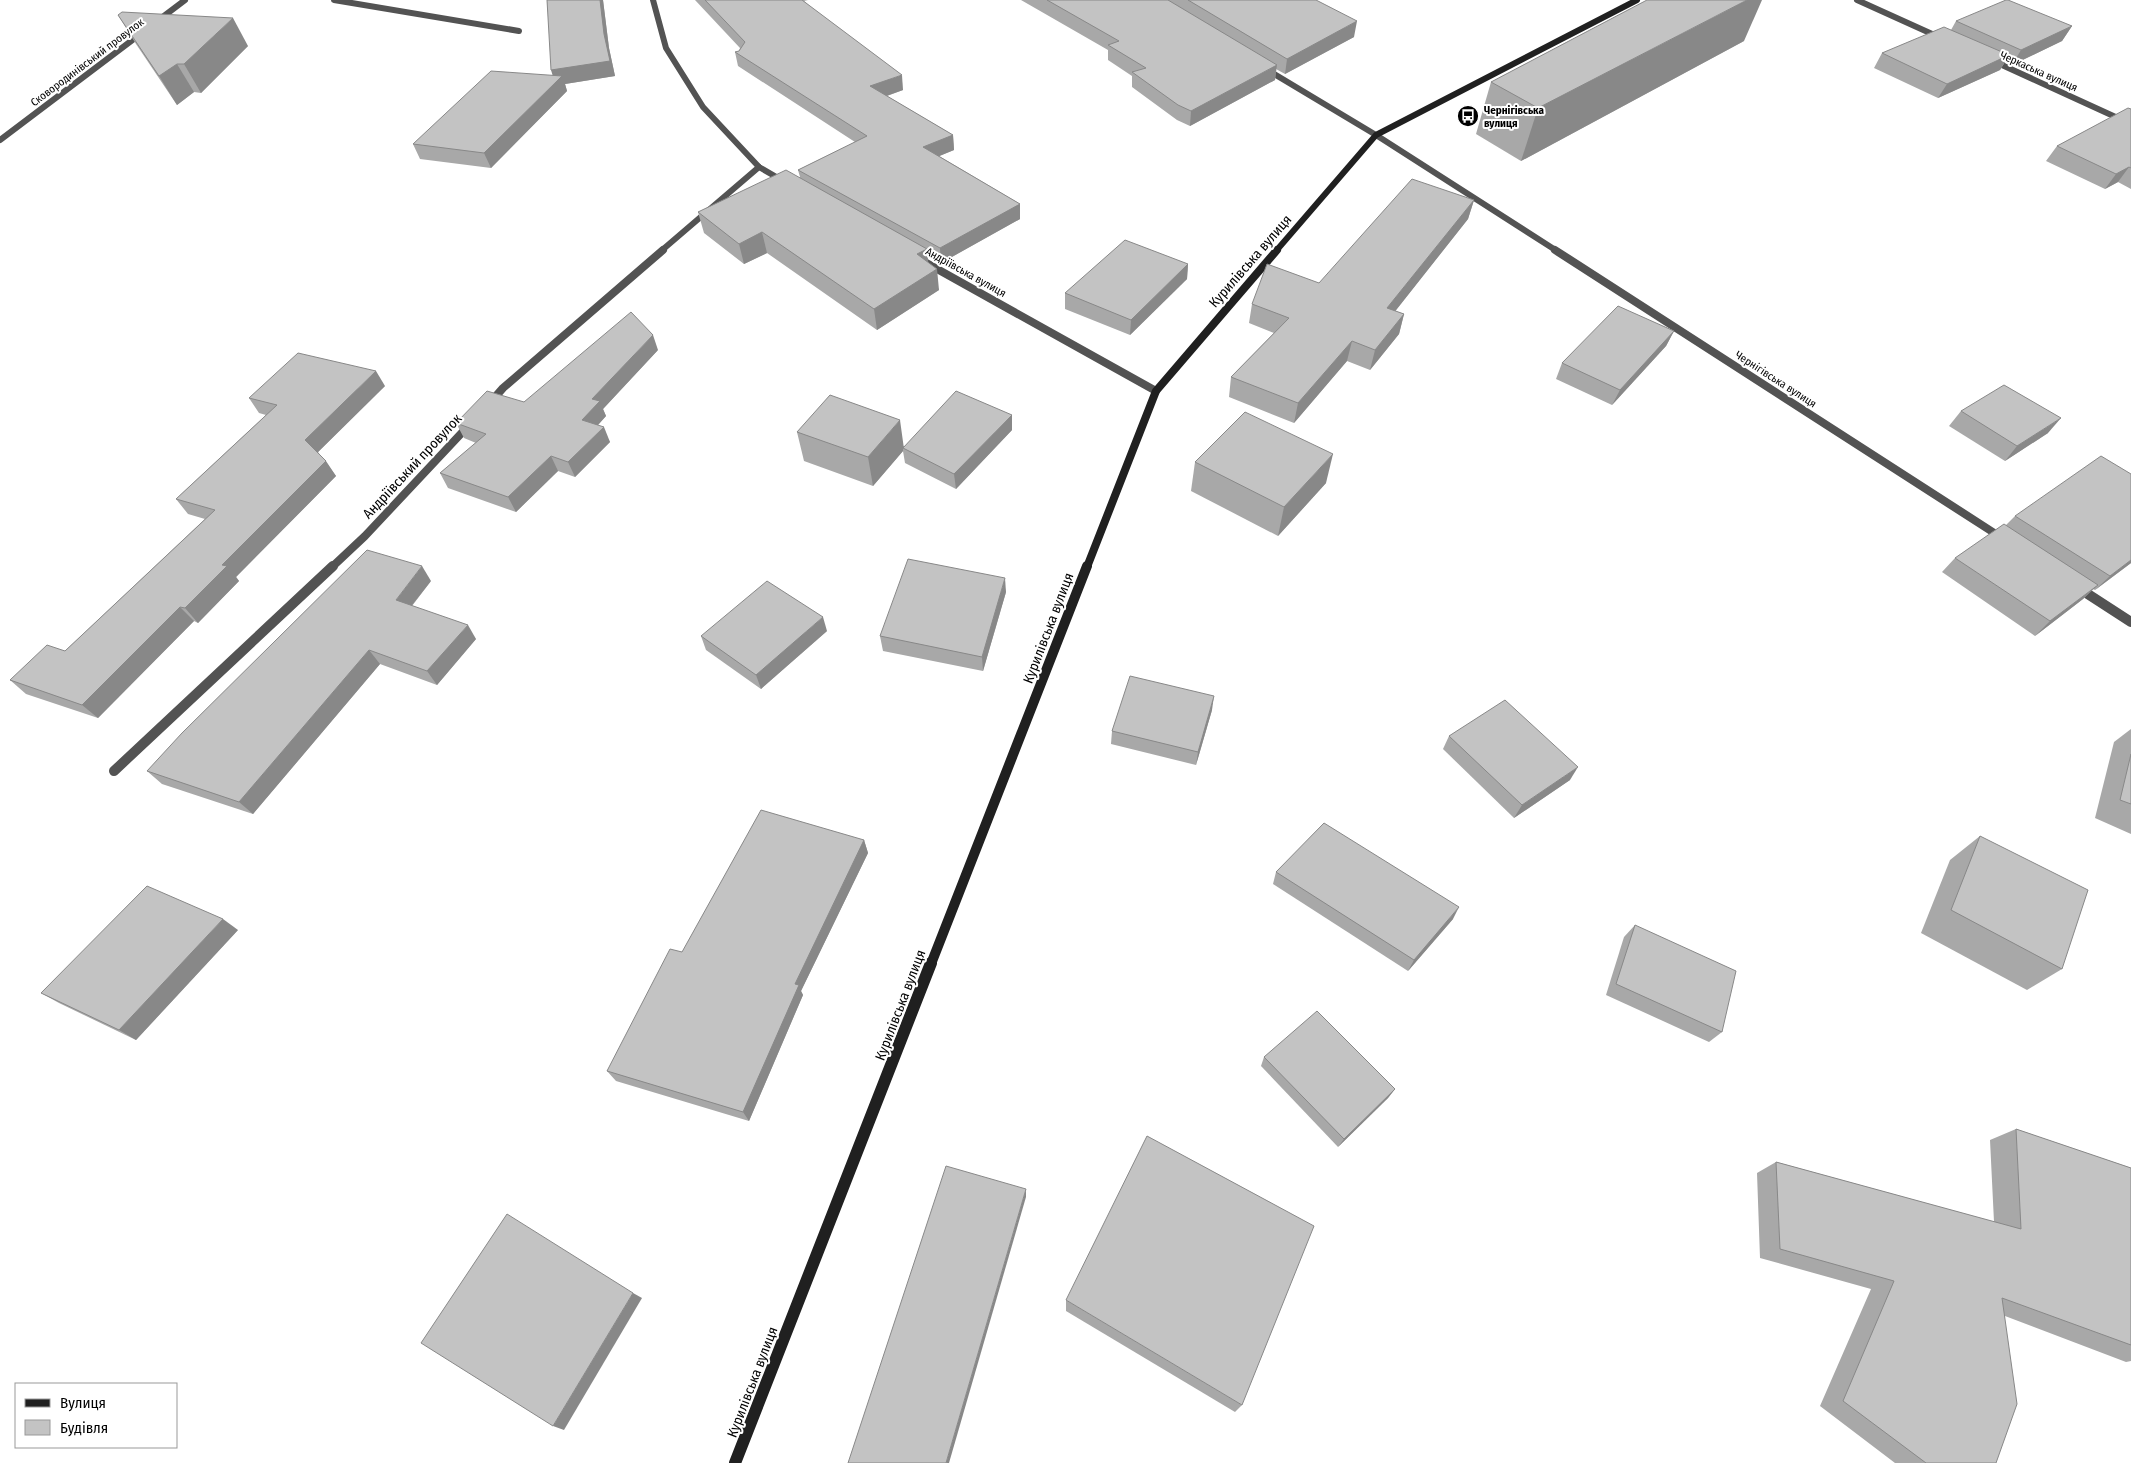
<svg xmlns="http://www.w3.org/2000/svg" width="2131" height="1463" font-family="'Fira Sans Condensed',sans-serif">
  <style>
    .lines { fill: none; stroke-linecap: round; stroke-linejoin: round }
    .minor-far2 { stroke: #535353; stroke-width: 6 }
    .minor-far1 { stroke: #535353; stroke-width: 8 }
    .minor { stroke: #535353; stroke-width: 10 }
    .secondary-far3 { stroke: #202020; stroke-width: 6 }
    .secondary-far2 { stroke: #202020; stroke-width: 8 }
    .secondary-far1 { stroke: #202020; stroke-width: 10 }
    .secondary { stroke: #202020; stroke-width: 12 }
    .wall { fill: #a8a8a8 }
    .shaded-wall { fill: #888 }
    .building { fill: #c3c3c3; stroke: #888 }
    .labels { text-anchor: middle; stroke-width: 4; stroke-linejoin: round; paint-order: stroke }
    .far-street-label { font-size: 11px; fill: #000; stroke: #fff }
    .far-poi-label { font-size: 11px; font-weight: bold; fill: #000; stroke: #fff; text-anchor: start }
    .street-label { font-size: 14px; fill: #000; stroke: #fff }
  </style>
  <rect width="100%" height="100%" fill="#fff"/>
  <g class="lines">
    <g class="minor-far2">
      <path d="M 334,0 L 519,31"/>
      <path d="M 653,0 L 666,48 L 703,107 L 759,167 L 785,182"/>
      <path d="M 1857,0 L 1941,38"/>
      <path d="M 156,22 L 185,0"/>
      <path d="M 1991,60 L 2131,124"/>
      <path d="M 1264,68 L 1376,135 L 1557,251"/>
      <path d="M 0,140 L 143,32"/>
      <path d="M 661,251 L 759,167"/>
    </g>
    <g class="minor-far1">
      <path d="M 1555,250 L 2002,538"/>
      <path d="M 921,260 L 1156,391"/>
      <path d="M 489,404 L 503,388 L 663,250"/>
      <path d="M 332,567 L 365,536 L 471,423"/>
    </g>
    <g class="minor">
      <path d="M 2077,587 L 2131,622"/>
      <path d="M 114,771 L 333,566"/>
    </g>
    <path class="secondary-far3" d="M 1276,251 L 1376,135 L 1637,0"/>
    <path class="secondary-far2" d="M 1087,567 L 1156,391 L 1277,250"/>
    <path class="secondary-far1" d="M 931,964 L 1087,566"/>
    <path class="secondary" d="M 735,1463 L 931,963"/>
  </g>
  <g class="wall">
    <path d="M 547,0 L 603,0 L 609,48 L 615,76 L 565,84 L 567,91 L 491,168 L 420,159 L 413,144 L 553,75 Z"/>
    <path d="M 695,0 L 808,0 L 804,1 L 903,90 L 887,96 L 953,135 L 954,150 L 939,156 L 1020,204 L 1020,219 L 941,263 L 927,255 L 928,263 L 939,290 L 877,330 L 767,253 L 744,264 L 704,233 L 698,212 L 800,177 L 798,170 L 855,142 L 738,66 L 735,52 L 739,51 L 740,48 Z"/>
    <path d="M 1021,0 L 1316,0 L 1354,37 L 1285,74 L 1276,69 L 1275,80 L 1190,126 L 1177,120 L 1132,87 L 1132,76 L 1108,60 L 1108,50 Z"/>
    <path d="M 118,15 L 248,46 L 201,93 L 194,92 L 177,105 L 136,44 Z"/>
    <path d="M 1956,21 L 2072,26 L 2062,41 L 2012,65 L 2005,62 L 2000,70 L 1938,98 L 1874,68 L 1882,53 L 1951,30 Z"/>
    <path d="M 1744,41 L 1521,161 L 1476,134 L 1491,82 Z"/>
    <path d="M 2131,109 L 2131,189 L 2118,182 L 2105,189 L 2046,161 L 2057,146 Z"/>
    <path d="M 1474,200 L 1468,219 L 1395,311 L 1404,314 L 1399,334 L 1370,370 L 1347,361 L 1294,423 L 1229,397 L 1231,377 L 1274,333 L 1249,323 L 1252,304 L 1319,283 Z"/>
    <path d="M 1188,264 L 1187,279 L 1130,335 L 1065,309 L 1065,293 Z"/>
    <path d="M 1674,331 L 1666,346 L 1612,405 L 1556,379 L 1562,363 Z"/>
    <path d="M 658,350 L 603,409 L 606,416 L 598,425 L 610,442 L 575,477 L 558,471 L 516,512 L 448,488 L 440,473 L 476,443 L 464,438 L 456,423 L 524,402 Z"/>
    <path d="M 385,386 L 318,452 L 336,476 L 236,577 L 239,581 L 198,623 L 194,621 L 98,718 L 26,694 L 10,680 L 65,651 L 205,519 L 188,514 L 176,499 L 266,415 L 259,413 L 249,398 Z"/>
    <path d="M 1961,411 L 2048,433 L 2005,461 L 1949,426 Z"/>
    <path d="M 1012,430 L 956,489 L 905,463 L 903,451 L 873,486 L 804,461 L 797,432 L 904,446 Z"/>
    <path d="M 1195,462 L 1326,483 L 1278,536 L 1191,491 Z"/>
    <path d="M 2131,474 L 2131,563 L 2095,590 L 2093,589 L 2083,599 L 2035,636 L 1942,572 L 1955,558 L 2006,525 L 2015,516 Z"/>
    <path d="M 431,581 L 412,606 L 476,639 L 437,685 L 380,664 L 253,814 L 162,784 L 147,771 Z"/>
    <path d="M 1006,592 L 983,671 L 883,651 L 880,636 Z"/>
    <path d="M 827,631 L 761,689 L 706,650 L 701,636 Z"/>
    <path d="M 1212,710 L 1196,765 L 1111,744 L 1112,731 Z"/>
    <path d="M 2131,729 L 2131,834 L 2095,818 L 2114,742 Z"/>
    <path d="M 1449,736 L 1570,780 L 1514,818 L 1443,749 Z"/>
    <path d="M 1980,836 L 2062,969 L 2027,990 L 1921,933 L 1950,860 Z"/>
    <path d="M 864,840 L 868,853 L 801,991 L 803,995 L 749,1121 L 616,1081 L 607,1071 L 682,952 Z"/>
    <path d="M 1276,872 L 1453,919 L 1408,971 L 1273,884 Z"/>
    <path d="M 1635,925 L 1722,1032 L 1709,1042 L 1606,995 L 1624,937 Z"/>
    <path d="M 238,930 L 136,1040 L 59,1003 L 41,993 Z"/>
    <path d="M 1264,1057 L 1395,1089 L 1388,1098 L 1338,1147 L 1261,1066 Z"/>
    <path d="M 2016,1129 L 2131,1168 L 2131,1361 L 2126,1362 L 2005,1316 L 1996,1463 L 1895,1463 L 1820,1406 L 1871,1289 L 1760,1258 L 1757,1173 L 1776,1162 L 1994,1222 L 1990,1140 Z"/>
    <path d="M 1066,1300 L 1242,1405 L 1235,1412 L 1066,1311 Z"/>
  </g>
  <g class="shaded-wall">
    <path d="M 600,0 L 603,0 L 609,48 L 615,76 L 565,84 L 567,91 L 491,168 L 484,153 L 555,83 L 551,70 Z"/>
    <path d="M 1747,0 L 1762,0 L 1744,41 L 1521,161 L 1538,108 Z"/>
    <path d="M 233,18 L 248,46 L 201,93 L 184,64 Z"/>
    <path d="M 1357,21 L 1354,37 L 1285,74 L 1287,59 Z"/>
    <path d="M 2072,26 L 2062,41 L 2012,65 L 2021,50 Z"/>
    <path d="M 2009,55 L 2000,70 L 1938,98 L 1947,84 Z"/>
    <path d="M 177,64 L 194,92 L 177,105 L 159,76 Z"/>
    <path d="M 1277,65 L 1275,80 L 1190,126 L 1191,111 Z"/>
    <path d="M 902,75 L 903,90 L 872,101 L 870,86 Z"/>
    <path d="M 953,135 L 954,150 L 925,162 L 923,147 Z"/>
    <path d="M 2129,167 L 2118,182 L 2105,189 L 2116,174 Z"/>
    <path d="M 1474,200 L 1468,219 L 1382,328 L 1387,308 Z"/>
    <path d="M 1020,204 L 1020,219 L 941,263 L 940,248 Z"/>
    <path d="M 762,232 L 767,253 L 744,264 L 739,244 Z"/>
    <path d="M 927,249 L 929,270 L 917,254 Z"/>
    <path d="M 1188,264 L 1187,279 L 1130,335 L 1131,320 Z"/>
    <path d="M 937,269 L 939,290 L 877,330 L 874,309 Z"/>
    <path d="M 1404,314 L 1399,334 L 1370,370 L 1375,350 Z"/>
    <path d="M 1674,331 L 1666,346 L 1612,405 L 1620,390 Z"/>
    <path d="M 653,335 L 658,350 L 603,409 L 606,416 L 589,435 L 582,420 L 592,399 Z"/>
    <path d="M 1352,341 L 1347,361 L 1294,423 L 1298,403 Z"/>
    <path d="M 376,371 L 385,386 L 315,455 L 305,440 Z"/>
    <path d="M 1012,415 L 1012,430 L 956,489 L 954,474 Z"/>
    <path d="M 2061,418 L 2048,433 L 2005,461 L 2017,446 Z"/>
    <path d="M 900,420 L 904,449 L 903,448 L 903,451 L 873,486 L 868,457 Z"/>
    <path d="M 604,427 L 610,442 L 575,477 L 568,462 Z"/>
    <path d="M 1333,454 L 1326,483 L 1278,536 L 1284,507 Z"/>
    <path d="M 551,456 L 558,471 L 516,512 L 508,497 Z"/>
    <path d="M 326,461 L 336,476 L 236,577 L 239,581 L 198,623 L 185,608 L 222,565 Z"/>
    <path d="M 2131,560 L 2131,563 L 2095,590 L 2110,576 Z"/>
    <path d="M 422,566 L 431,581 L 405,614 L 396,600 Z"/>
    <path d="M 1005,578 L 1006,592 L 983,671 L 982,657 Z"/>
    <path d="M 2098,585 L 2083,599 L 2035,636 L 2050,621 Z"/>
    <path d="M 180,607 L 194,621 L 98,718 L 82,705 Z"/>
    <path d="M 823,617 L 827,631 L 761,689 L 756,675 Z"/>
    <path d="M 468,625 L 476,639 L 437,685 L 427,671 Z"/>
    <path d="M 369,650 L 380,664 L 253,814 L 239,802 Z"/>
    <path d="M 1214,696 L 1212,710 L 1196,765 L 1198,752 Z"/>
    <path d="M 1578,767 L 1570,780 L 1514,818 L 1522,805 Z"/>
    <path d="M 864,840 L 868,853 L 801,991 L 803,995 L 749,1121 L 743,1112 L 795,984 Z"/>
    <path d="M 1459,907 L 1453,919 L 1408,971 L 1414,960 Z"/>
    <path d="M 223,919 L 238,930 L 136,1040 L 119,1030 Z"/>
    <path d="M 1395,1089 L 1388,1098 L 1338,1147 L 1344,1139 Z"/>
    <path d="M 1026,1189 L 1026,1197 L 949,1463 L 946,1463 Z"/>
    <path d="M 633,1293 L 642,1298 L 564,1430 L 553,1426 Z"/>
  </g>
  <g class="building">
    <path d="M 547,0 L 600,0 L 604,34 L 610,61 L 551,70 Z"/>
    <path d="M 705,0 L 802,0 L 902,75 L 870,86 L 953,135 L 923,147 L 1020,204 L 940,248 L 798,170 L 867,136 L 735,52 L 739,51 L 745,42 Z"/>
    <path d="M 1047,0 L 1168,0 L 1277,65 L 1191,111 L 1178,105 L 1132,72 L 1146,68 L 1108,45 L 1119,41 Z"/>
    <path d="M 1188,0 L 1316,0 L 1357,21 L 1287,59 Z"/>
    <path d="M 1647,0 L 1747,0 L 1538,108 L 1491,82 Z"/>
    <path d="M 2006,0 L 2008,0 L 2072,26 L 2021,50 L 1956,21 Z"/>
    <path d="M 122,12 L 233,18 L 184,64 L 177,64 L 159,76 L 118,15 Z"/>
    <path d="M 1944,27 L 2009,55 L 1947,84 L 1882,53 Z"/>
    <path d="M 491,71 L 562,76 L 484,153 L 413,144 Z"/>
    <path d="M 2128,108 L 2131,109 L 2131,168 L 2129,167 L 2116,174 L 2057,146 Z"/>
    <path d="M 786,170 L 927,249 L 917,254 L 937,269 L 874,309 L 762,232 L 739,244 L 698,212 Z"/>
    <path d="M 1412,179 L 1474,200 L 1387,308 L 1404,314 L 1375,350 L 1352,341 L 1298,403 L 1231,377 L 1289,318 L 1252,304 L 1267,264 L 1319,283 Z"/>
    <path d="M 1125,240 L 1188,264 L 1131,320 L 1065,293 Z"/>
    <path d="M 1618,306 L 1674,331 L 1620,390 L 1562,363 Z"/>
    <path d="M 631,312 L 653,335 L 592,399 L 600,401 L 582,420 L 604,427 L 568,462 L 551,456 L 508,497 L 440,473 L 486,434 L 456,423 L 487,391 L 524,402 Z"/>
    <path d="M 298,353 L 376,371 L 305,440 L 326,461 L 222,565 L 227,566 L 185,608 L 180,607 L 82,705 L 10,680 L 47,645 L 65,651 L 215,510 L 176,499 L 277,405 L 249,398 Z"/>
    <path d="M 2004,385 L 2061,418 L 2017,446 L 1961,411 Z"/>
    <path d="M 956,391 L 1012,415 L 954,474 L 903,448 Z"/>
    <path d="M 830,395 L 900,420 L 868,457 L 797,432 Z"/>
    <path d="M 1245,412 L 1333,454 L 1284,507 L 1195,462 Z"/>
    <path d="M 2101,456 L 2131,474 L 2131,560 L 2110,576 L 2015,516 Z"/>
    <path d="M 2004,524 L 2098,585 L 2050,621 L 1955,558 Z"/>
    <path d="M 367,550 L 422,566 L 396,600 L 468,625 L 427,671 L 369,650 L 239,802 L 147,771 L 182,733 Z"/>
    <path d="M 908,559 L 1005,578 L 982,657 L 880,636 Z"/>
    <path d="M 767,581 L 823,617 L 756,675 L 701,636 Z"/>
    <path d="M 1130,676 L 1214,696 L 1198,752 L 1112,731 Z"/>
    <path d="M 1505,700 L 1578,767 L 1522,805 L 1449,736 Z"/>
    <path d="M 2131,754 L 2131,804 L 2120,800 Z"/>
    <path d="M 761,810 L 864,840 L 795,984 L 799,985 L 743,1112 L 607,1071 L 670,949 L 682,952 Z"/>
    <path d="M 1324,823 L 1459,907 L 1414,960 L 1276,872 Z"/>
    <path d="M 1980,836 L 2088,890 L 2062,969 L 1951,910 Z"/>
    <path d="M 147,886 L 223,919 L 119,1030 L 41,993 Z"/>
    <path d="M 1635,925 L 1736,971 L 1722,1032 L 1616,984 Z"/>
    <path d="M 1317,1011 L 1395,1089 L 1344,1139 L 1264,1057 Z"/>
    <path d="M 2016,1129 L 2131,1168 L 2131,1345 L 2002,1298 L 2017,1404 L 1996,1463 L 1926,1463 L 1843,1401 L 1894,1281 L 1780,1249 L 1776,1162 L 2021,1229 Z"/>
    <path d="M 1147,1136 L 1314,1226 L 1242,1405 L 1066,1300 Z"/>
    <path d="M 946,1166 L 1026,1189 L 946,1463 L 848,1463 Z"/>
    <path d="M 507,1214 L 633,1293 L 553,1426 L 421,1343 Z"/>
  </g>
  <defs>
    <g id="bus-disc" transform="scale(1.125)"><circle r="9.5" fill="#000" stroke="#fff"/><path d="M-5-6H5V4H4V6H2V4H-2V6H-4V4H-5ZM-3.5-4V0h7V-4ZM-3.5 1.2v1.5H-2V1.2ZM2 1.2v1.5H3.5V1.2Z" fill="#fff"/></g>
  </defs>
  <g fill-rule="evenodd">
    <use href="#bus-disc" x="1468" y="116"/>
  </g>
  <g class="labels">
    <g class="far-street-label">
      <text transform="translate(87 62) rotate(-37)" y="4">Сковородинівський провулок</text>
      <text transform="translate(2039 71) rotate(24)" y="4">Черкаська вулиця</text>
      <text transform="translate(966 272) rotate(29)" y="4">Андріївська вулиця</text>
      <text transform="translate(1776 379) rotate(33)" y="4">Чернігівська вулиця</text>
    </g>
    <g class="far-poi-label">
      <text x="1484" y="114">Чернігівська<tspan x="1484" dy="13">вулиця</tspan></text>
    </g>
    <g class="street-label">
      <text transform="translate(1250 261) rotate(-49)" y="5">Курилівська вулиця</text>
      <text transform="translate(412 466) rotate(-47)" y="5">Андріївський провулок</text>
      <text transform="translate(1048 628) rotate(-69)" y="5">Курилівська вулиця</text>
      <text transform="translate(900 1005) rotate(-69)" y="5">Курилівська вулиця</text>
      <text transform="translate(752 1382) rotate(-69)" y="5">Курилівська вулиця</text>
    </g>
  </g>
  <rect x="15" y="1383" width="162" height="65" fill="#ffffff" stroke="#999999"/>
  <rect x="25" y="1399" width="25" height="8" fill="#202020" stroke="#999999"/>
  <text x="60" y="1408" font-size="15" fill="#000000">Вулиця</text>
  <rect x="25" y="1420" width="25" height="15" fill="#c3c3c3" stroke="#999999"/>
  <text x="60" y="1433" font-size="15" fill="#000000">Будівля</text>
</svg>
